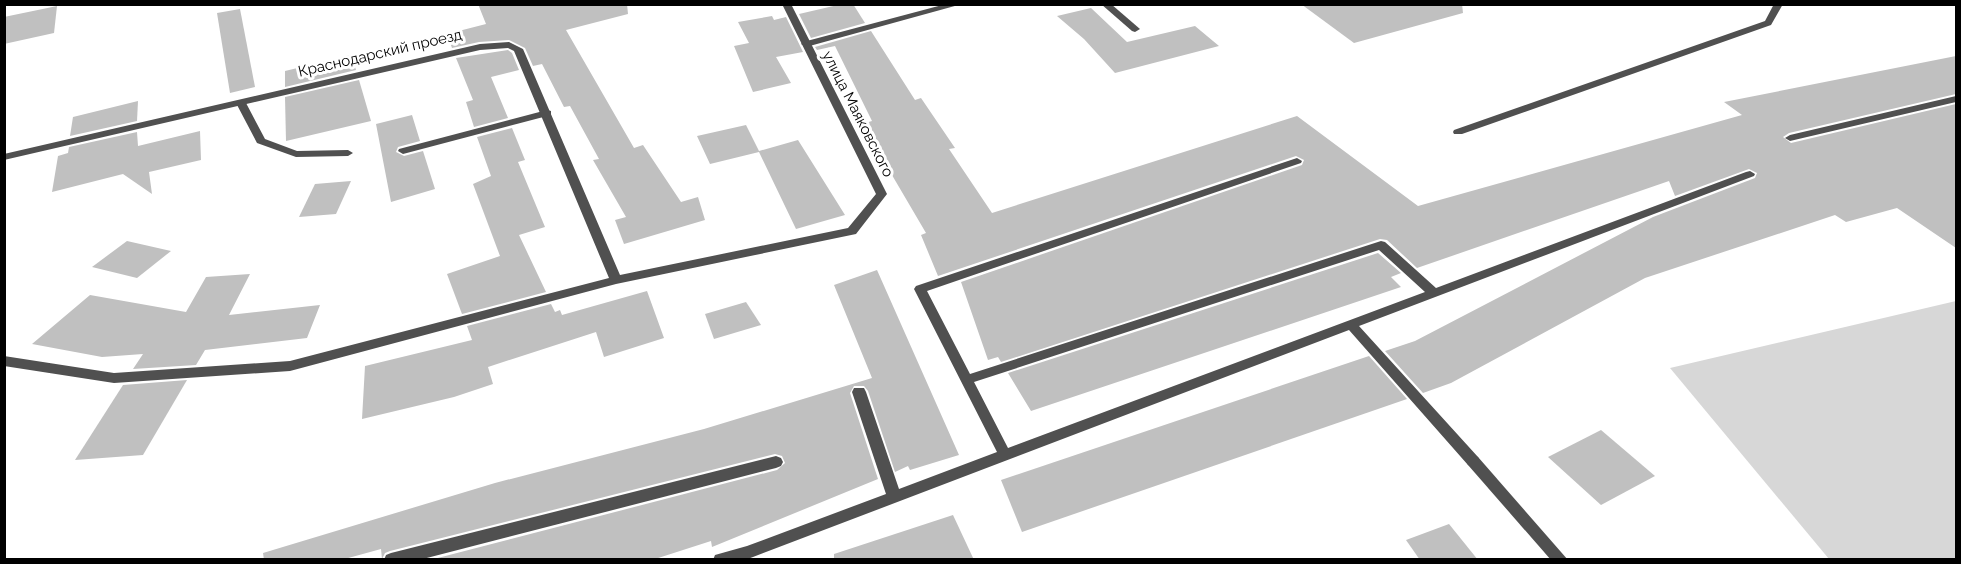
<svg xmlns="http://www.w3.org/2000/svg" width="1961" height="564" font-family="Raleway,sans-serif">
  <style>
    .green { fill: #d7d7d7 }
    .building { fill: #c0c0c0 }
    .lines { fill: none; stroke-linecap: round; stroke-linejoin: round }
    .service { fill: #505050; fill-rule: evenodd }
    .minor { fill: #505050; fill-rule: evenodd }
    .labels { text-anchor: middle; stroke-width: 6; stroke-linejoin: round; paint-order: stroke }
    .street-label { font-size: 15px; fill: #000; stroke: #fff }
  </style>
  <rect width="100%" height="100%" fill="#fff"/>
  <path class="green" d="M 1956,301 L 1956,559 L 1829,559 L 1670,368 Z"/>
  <g class="building">
    <path d="M 478,4 L 627,4 L 628,14 L 566,30 L 634,148 L 643,145 L 681,202 L 698,197 L 705,220 L 624,244 L 615,220 L 626,217 L 593,160 L 599,159 L 570,106 L 564,107 L 542,64 L 533,66 L 525,48 L 509,40 L 479,42 L 452,48 L 447,34 L 486,24 Z"/>
    <path d="M 842,4 L 853,4 L 865,23 L 811,38 L 799,14 Z"/>
    <path d="M 1301,4 L 1462,4 L 1463,13 L 1354,43 Z"/>
    <path d="M 57,6 L 54,33 L 4,44 L 4,17 Z"/>
    <path d="M 1091,8 L 1127,42 L 1195,26 L 1219,46 L 1115,73 L 1084,39 L 1057,16 Z"/>
    <path d="M 240,9 L 255,87 L 230,93 L 217,13 Z"/>
    <path d="M 772,16 L 774,20 L 786,17 L 803,52 L 776,57 L 791,83 L 753,92 L 734,46 L 749,43 L 738,22 Z"/>
    <path d="M 871,31 L 915,100 L 921,98 L 955,148 L 949,149 L 992,213 L 1297,116 L 1418,206 L 1742,115 L 1724,102 L 1956,56 L 1956,94 L 1789,133 L 1783,137 L 1791,143 L 1956,104 L 1956,248 L 1897,208 L 1846,222 L 1835,215 L 1645,278 L 1451,383 L 1423,393 L 1385,351 L 1415,341 L 1653,217 L 1755,178 L 1757,173 L 1749,169 L 1675,196 L 1669,181 L 1417,268 L 1387,240 L 1380,239 L 1001,362 L 998,357 L 988,360 L 961,282 L 1302,165 L 1304,160 L 1296,156 L 938,276 L 921,235 L 926,233 L 862,124 L 872,121 L 835,46 L 817,50 L 815,47 Z"/>
    <path d="M 508,50 L 512,53 L 519,70 L 491,77 L 508,118 L 474,127 L 466,102 L 473,100 L 456,58 Z"/>
    <path d="M 351,55 L 356,70 L 285,87 L 285,71 Z"/>
    <path d="M 359,80 L 371,121 L 286,141 L 285,97 Z"/>
    <path d="M 138,101 L 137,121 L 70,136 L 73,117 Z"/>
    <path d="M 412,115 L 420,141 L 398,147 L 396,152 L 404,156 L 423,151 L 435,189 L 391,202 L 376,124 Z"/>
    <path d="M 746,125 L 759,151 L 798,140 L 845,215 L 796,229 L 759,152 L 710,164 L 697,136 Z"/>
    <path d="M 512,128 L 525,160 L 518,162 L 545,227 L 519,235 L 546,292 L 462,314 L 447,274 L 500,256 L 473,184 L 491,176 L 477,137 Z"/>
    <path d="M 200,131 L 201,160 L 149,172 L 152,194 L 123,174 L 52,192 L 58,156 L 68,153 L 69,147 L 137,132 L 138,146 Z"/>
    <path d="M 351,181 L 336,214 L 299,217 L 315,184 Z"/>
    <path d="M 127,241 L 171,251 L 137,278 L 92,267 Z"/>
    <path d="M 1378,253 L 1401,273 L 1391,277 L 1401,287 L 1031,411 L 1008,373 Z"/>
    <path d="M 877,270 L 959,455 L 910,470 L 908,466 L 895,472 L 868,391 L 864,386 L 854,386 L 850,393 L 878,479 L 712,547 L 711,541 L 652,560 L 430,560 L 777,470 L 785,463 L 782,456 L 775,454 L 390,551 L 385,553 L 382,559 L 381,549 L 341,560 L 264,560 L 263,553 L 495,483 L 704,429 L 872,378 L 834,285 Z"/>
    <path d="M 250,274 L 229,315 L 320,305 L 307,338 L 205,350 L 196,365 L 133,369 L 143,354 L 102,357 L 32,344 L 90,295 L 186,312 L 206,277 Z"/>
    <path d="M 647,291 L 664,338 L 604,357 L 596,332 L 488,367 L 493,384 L 454,397 L 362,419 L 365,366 L 472,340 L 467,326 L 551,304 L 555,312 L 560,310 L 562,315 Z"/>
    <path d="M 746,302 L 761,325 L 714,339 L 705,314 Z"/>
    <path d="M 1369,356 L 1407,399 L 1022,532 L 1001,480 Z"/>
    <path d="M 187,380 L 143,455 L 75,460 L 123,385 Z"/>
    <path d="M 1601,430 L 1655,476 L 1601,505 L 1548,457 Z"/>
    <path d="M 953,515 L 974,560 L 834,560 L 834,554 Z"/>
    <path d="M 1449,524 L 1478,560 L 1420,560 L 1406,540 Z"/>
  </g>
  <g class="lines">
    <g class="service">
      <path d="M 946,4 L 962,4 L 806,47 L 801,44 L 803,42 Z"/>
      <path d="M 1101,4 L 1111,4 L 1140,29 L 1135,32 L 1132,31 Z"/>
      <path d="M 1774,4 L 1783,4 L 1771,25 L 1462,134 L 1454,134 L 1453,132 L 1454,130 L 1765,21 Z"/>
      <path d="M 1956,96 L 1956,102 L 1790,141 L 1785,138 L 1790,135 Z"/>
      <path d="M 241,100 L 246,103 L 265,139 L 297,151 L 348,150 L 353,153 L 348,156 L 296,157 L 257,143 L 236,103 Z"/>
      <path d="M 547,110 L 551,111 L 551,115 L 403,154 L 398,151 L 399,149 Z"/>
      <path d="M 1297,158 L 1302,161 L 1301,163 L 927,291 L 970,374 L 1381,241 L 1385,242 L 1436,288 L 1746,172 L 1750,171 L 1755,174 L 1754,176 L 1359,326 L 1478,457 L 1480,461 L 1478,465 L 1473,467 L 1468,465 L 1349,330 L 753,557 L 745,560 L 713,560 L 715,555 L 747,546 L 886,494 L 852,392 L 854,388 L 864,388 L 866,392 L 899,489 L 997,452 L 914,289 L 916,286 ZM 1379,250 L 1425,292 L 1008,448 L 974,382 Z"/>
      <path d="M 776,456 L 781,458 L 783,462 L 781,466 L 776,468 L 419,560 L 384,560 L 386,555 L 391,553 Z"/>
    </g>
    <g class="minor">
      <path d="M 782,4 L 791,4 L 887,194 L 856,234 L 616,284 L 290,371 L 114,383 L 4,366 L 4,356 L 114,373 L 290,361 L 609,278 L 514,51 L 508,48 L 480,50 L 4,160 L 4,154 L 480,44 L 509,42 L 523,49 L 620,275 L 848,228 L 876,194 Z"/>
      <path d="M 1473,455 L 1478,457 L 1568,560 L 1551,560 L 1468,465 L 1466,461 L 1468,457 Z"/>
    </g>
  </g>
  <g class="labels">
    <g class="street-label">
      <text transform="translate(380 53) rotate(-13)" y="5">Краснодарский проезд</text>
      <text transform="translate(858 114) rotate(63)" y="5">улица Маяковского</text>
    </g>
  </g>
  <rect width="1961" height="564" fill="none" stroke="#000000" stroke-width="12"/>
</svg>
